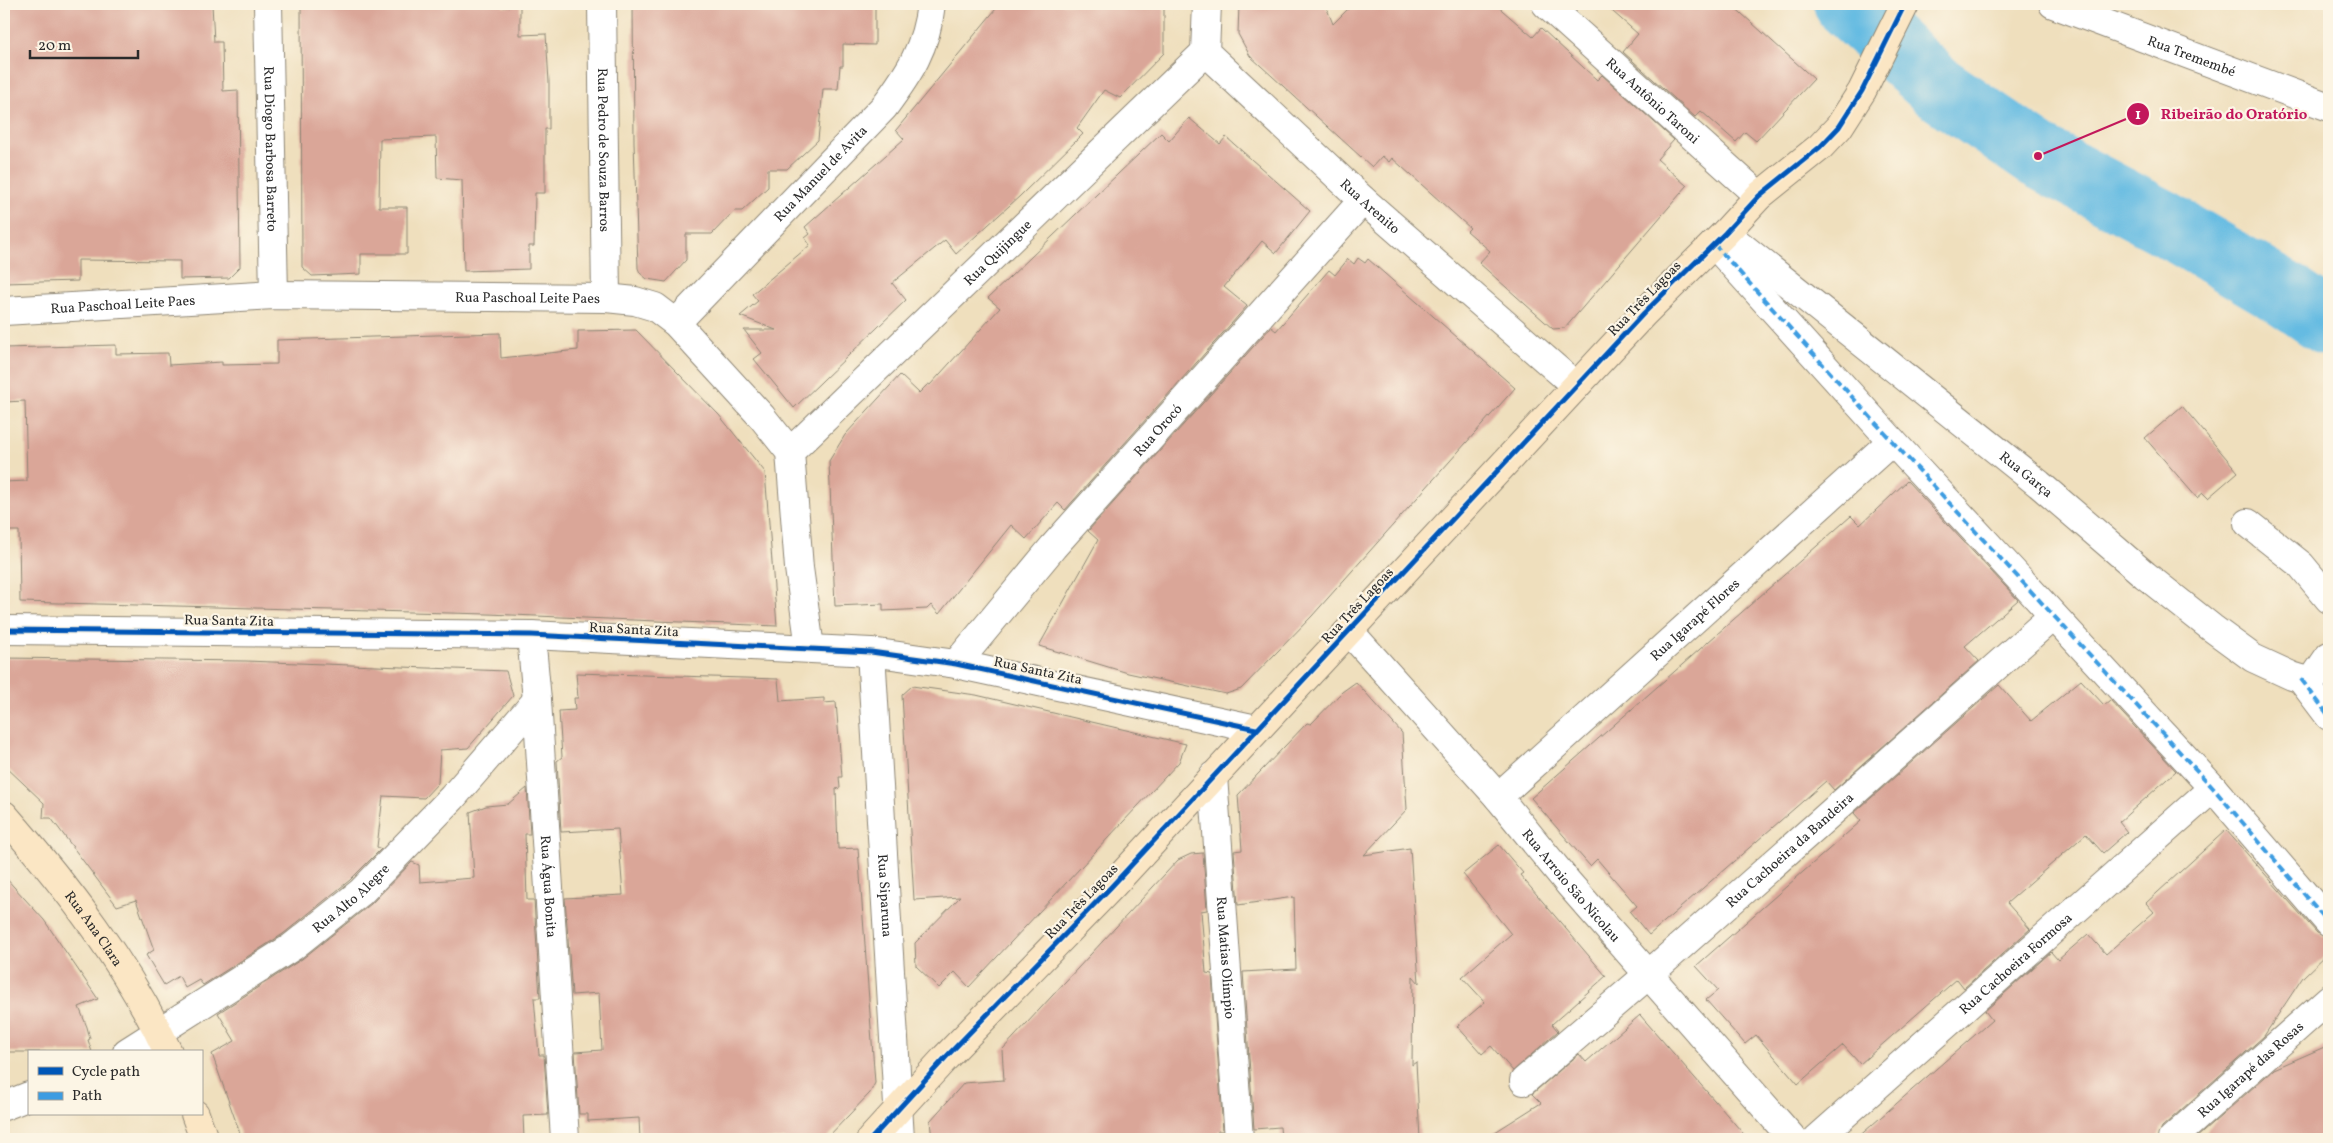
<svg xmlns="http://www.w3.org/2000/svg" width="2333" height="1143" font-family="Vollkorn,serif">
  <style>
    .lines { fill: none; stroke-linecap: round; stroke-linejoin: round }
    .river { stroke: #65bbe2; stroke-width: 65 }
    .building { fill: #daa698 }
    .street-casing { stroke: #8d8574; stroke-width: 30 }
    .secondary-casing { stroke: #8d8574; stroke-width: 30 }
    .street { stroke: #fff; stroke-width: 28 }
    .secondary { stroke: #fbe6c4; stroke-width: 28 }
    .quiet { stroke: #3d9ce1; stroke-width: 4; stroke-dasharray: 8 4; stroke-linecap: butt }
    .cycleway-casing { stroke: #fcf5e5; stroke-width: 8 }
    .cycleway { stroke: #0057b8; stroke-width: 5 }
    .labels { text-anchor: middle; stroke-width: 4.5; stroke-linejoin: round; paint-order: stroke }
    .street-label { font-size: 14px; fill: #2b2b2b; stroke: #fcf5e5 }
    .leader { fill: none; stroke: #c2185b; stroke-width: 2 }
    .callout-dot { fill: #c2185b; stroke: #fcf5e5; stroke-width: 2 }
    .mark-label { font-size: 15px; text-anchor: middle; font-weight: bold; fill: #fff }
    .callout-label { font-size: 15px; text-anchor: middle; font-weight: bold; fill: #c2185b; stroke: #fcf5e5; stroke-width: 4.5; stroke-linejoin: round; paint-order: stroke }
  </style>
  <rect width="100%" height="100%" fill="#fcf5e5"/>
  <filter id="ink" filterUnits="userSpaceOnUse"><feTurbulence type="fractalNoise" baseFrequency=".02" numOctaves="2"/><feDisplacementMap in="SourceGraphic" scale="10" xChannelSelector="R" yChannelSelector="G"/><feConvolveMatrix kernelMatrix="1 2 1 2 8 2 1 2 1" color-interpolation-filters="sRGB"/></filter>
  <filter id="wash" filterUnits="userSpaceOnUse"><feTurbulence type="fractalNoise" baseFrequency=".0096" numOctaves="4" result="noise"/><feDisplacementMap in="SourceGraphic" scale="20" xChannelSelector="R" yChannelSelector="G"/><feGaussianBlur stdDeviation="1.12" result="paint"/><feColorMatrix in="noise" values="0 0 0 0 0 0 0 0 0 0 0 0 0 0 0 0 0 1.4 0 .05"/><feComposite in="paint" operator="in"/></filter>
  <g filter="url(#wash)">
    <rect width="100%" height="100%" fill="#efdfbd"/>
    <g class="lines">
      <path class="river" d="M 1846,4 L 1938,88 L 2038,156 L 2163,222 L 2284,293 L 2329,324"/>
    </g>
    <g id="blocks">
      <g class="building">
        <path d="M 4,4 L 212,4 L 214,42 L 222,42 L 223,91 L 238,90 L 240,267 L 229,278 L 180,279 L 180,261 L 78,260 L 78,281 L 4,283 Z"/>
        <path d="M 301,4 L 503,4 L 503,7 L 520,6 L 520,35 L 546,34 L 549,82 L 549,129 L 545,129 L 545,193 L 535,193 L 534,246 L 529,246 L 529,269 L 464,271 L 462,180 L 437,178 L 436,137 L 380,139 L 379,207 L 407,207 L 407,254 L 361,254 L 361,274 L 312,276 L 302,267 Z"/>
        <path d="M 633,4 L 875,4 L 875,45 L 843,44 L 843,66 L 840,66 L 838,89 L 823,89 L 818,140 L 787,169 L 768,169 L 768,187 L 742,211 L 734,211 L 712,234 L 686,234 L 686,260 L 666,282 L 647,279 L 640,273 L 638,268 L 634,142 Z"/>
        <path d="M 1000,4 L 1164,4 L 1164,53 L 1120,98 L 1104,90 L 1077,128 L 1083,134 L 1020,196 L 956,254 L 945,240 L 892,283 L 906,300 L 794,408 L 754,359 L 762,353 L 744,330 L 776,330 L 740,316 L 758,301 L 752,294 L 810,245 L 805,238 L 810,234 L 805,227 L 904,139 L 896,130 Z"/>
        <path d="M 1239,4 L 1325,4 L 1333,24 L 1353,4 L 1495,4 L 1533,37 L 1541,28 L 1597,80 L 1602,75 L 1674,140 L 1657,159 L 1687,186 L 1565,328 L 1553,329 L 1479,263 L 1490,251 L 1467,231 L 1470,228 L 1392,158 L 1389,162 L 1382,156 L 1372,167 L 1250,56 L 1238,34 Z"/>
        <path d="M 1604,4 L 1731,4 L 1814,79 L 1756,141 L 1745,132 L 1736,142 L 1701,111 L 1695,117 L 1623,52 L 1638,34 Z"/>
        <path d="M 1189,118 L 1220,144 L 1226,137 L 1310,211 L 1276,253 L 1262,241 L 1224,287 L 1247,306 L 1065,510 L 1058,503 L 1026,539 L 1011,525 L 939,614 L 931,605 L 927,609 L 883,611 L 883,604 L 835,606 L 829,461 L 845,435 L 900,375 L 919,393 L 928,384 L 930,385 L 1000,308 L 988,298 L 1161,133 L 1169,141 Z"/>
        <path d="M 1358,258 L 1365,263 L 1368,259 L 1515,388 L 1312,616 L 1241,689 L 1226,694 L 1128,673 L 1039,646 L 1098,540 L 1088,531 L 1271,327 L 1276,331 L 1329,270 L 1335,275 L 1348,259 L 1354,264 Z"/>
        <path d="M 636,330 L 719,415 L 765,472 L 777,626 L 488,614 L 20,602 L 19,531 L 4,531 L 4,482 L 27,481 L 25,401 L 4,402 L 4,348 L 116,345 L 116,354 L 168,353 L 169,365 L 222,362 L 222,365 L 277,364 L 277,340 L 500,333 L 501,358 L 578,350 L 578,331 Z"/>
        <path d="M 2182,406 L 2238,472 L 2208,498 L 2203,493 L 2197,498 L 2145,438 Z"/>
        <path d="M 1907,481 L 2018,600 L 1965,646 L 1979,661 L 1834,790 L 1826,781 L 1649,935 L 1630,912 L 1637,906 L 1597,859 L 1590,866 L 1531,798 L 1851,516 L 1860,525 Z"/>
        <path d="M 4,658 L 246,661 L 506,671 L 513,696 L 468,748 L 440,750 L 438,783 L 424,798 L 383,796 L 377,847 L 381,849 L 350,880 L 283,934 L 203,985 L 199,980 L 185,988 L 179,976 L 164,985 L 146,955 L 154,950 L 136,900 L 117,906 L 51,818 L 43,818 L 44,803 L 4,765 Z"/>
        <path d="M 576,673 L 778,679 L 780,701 L 824,698 L 824,703 L 836,702 L 842,777 L 839,777 L 840,788 L 836,789 L 838,849 L 858,848 L 875,1083 L 870,1093 L 826,1139 L 640,1139 L 639,1118 L 588,1121 L 588,1114 L 579,1114 L 575,1052 L 602,1050 L 599,993 L 572,995 L 565,898 L 623,895 L 618,829 L 561,832 L 557,761 L 562,757 L 559,711 L 575,710 L 574,698 L 578,698 Z"/>
        <path d="M 2081,680 L 2104,705 L 2110,700 L 2176,771 L 2119,822 L 2127,832 L 2103,853 L 2086,834 L 2007,903 L 2030,929 L 1964,988 L 1957,979 L 1860,1064 L 1843,1045 L 1798,1084 L 1756,1035 L 1745,1044 L 1706,1000 L 1718,990 L 1696,966 L 1861,821 L 1854,813 L 1999,685 L 2031,721 Z"/>
        <path d="M 1356,682 L 1402,733 L 1407,809 L 1364,855 L 1410,848 L 1419,983 L 1413,976 L 1412,1065 L 1416,1062 L 1420,1139 L 1281,1139 L 1280,1127 L 1254,1129 L 1243,972 L 1296,969 L 1294,897 L 1238,905 L 1234,851 L 1242,850 L 1238,795 L 1307,723 L 1311,724 L 1342,692 Z"/>
        <path d="M 912,686 L 976,695 L 1186,744 L 1179,762 L 969,987 L 955,972 L 939,988 L 916,966 L 915,943 L 960,897 L 914,900 L 902,695 Z"/>
        <path d="M 527,788 L 530,834 L 525,834 L 527,900 L 534,900 L 540,998 L 534,998 L 539,1055 L 544,1055 L 548,1115 L 523,1116 L 524,1139 L 242,1139 L 212,1054 L 235,1041 L 218,1013 L 302,959 L 371,904 L 412,862 L 419,865 L 420,882 L 474,878 L 470,812 L 486,806 L 508,804 Z"/>
        <path d="M 2226,830 L 2317,933 L 2329,938 L 2329,952 L 2303,977 L 2264,1036 L 2162,1127 L 2157,1139 L 1856,1139 L 1992,1020 L 1985,1011 L 2051,952 L 2058,960 L 2088,934 L 2106,954 L 2154,912 L 2146,903 Z"/>
        <path d="M 1499,845 L 1523,873 L 1520,875 L 1606,976 L 1552,1024 L 1558,1031 L 1513,1071 L 1491,1046 L 1482,1054 L 1457,1026 L 1485,1002 L 1462,977 L 1511,934 L 1463,874 Z"/>
        <path d="M 1203,853 L 1207,910 L 1201,911 L 1206,973 L 1212,974 L 1223,1131 L 1218,1131 L 1218,1139 L 1077,1139 L 1077,1137 L 1041,1139 L 932,1139 L 930,1121 L 964,1083 L 1004,1080 L 1002,1050 L 1178,860 L 1191,854 Z"/>
        <path d="M 4,876 L 44,920 L 98,999 L 79,1007 L 87,1027 L 90,1039 L 88,1040 L 92,1052 L 4,1052 Z"/>
        <path d="M 1640,1015 L 1748,1139 L 1484,1139 L 1541,1103 L 1532,1094 L 1579,1054 L 1586,1062 Z"/>
        <path d="M 2329,1045 L 2329,1139 L 2195,1139 L 2274,1069 Z"/>
      </g>
    </g>
  </g>
  <g filter="url(#ink)">
    <use href="#blocks" fill-opacity="0" stroke="#8d8574" stroke-width="1"/>
    <g class="lines">
      <g class="street-casing">
        <g id="street">
          <path id="s1" d="M 268,4 L 274,295"/>
          <path id="s2" d="M 602,4 L 606,298"/>
          <path id="s3" d="M 1207,4 L 1205,52 L 1363,200 L 1576,386"/>
          <path id="s4" d="M 1546,4 L 1759,196"/>
          <path id="s5" d="M 2053,4 L 2329,107"/>
          <path id="s6" d="M 1725,233 L 2039,484 L 2145,575 L 2212,628 L 2253,658 L 2292,676 L 2311,682 L 2329,656"/>
          <path d="M 1714,244 L 1892,441 L 2213,788 L 2329,923"/>
          <path id="s7" d="M 4,311 L 274,295 L 606,298 L 635,301 L 655,307 L 676,323 L 762,417 L 790,452 L 799,568 L 810,648"/>
          <path id="s8" d="M 676,323 L 884,107 C 910,72 926,48 931,4"/>
          <path id="s9" d="M 790,452 L 1205,52"/>
          <path d="M 2248,523 L 2301,565 L 2329,599"/>
          <path d="M 4,630 L 531,635 L 871,652 L 956,664 L 1256,729"/>
          <path id="s10" d="M 1349,631 L 1498,797 L 1569,884 L 1793,1139"/>
          <path id="s11" d="M 531,635 L 537,700 L 565,1139"/>
          <path id="s12" d="M 871,652 L 900,1139"/>
          <path id="s13" d="M 956,664 L 1053,547 L 1363,200"/>
          <path d="M 2301,679 L 2329,716"/>
          <path id="s14" d="M 1213,776 L 1239,1139"/>
          <path id="s15" d="M 1498,797 L 1892,441"/>
          <path id="s16" d="M 127,1052 L 292,947 L 361,892 L 452,798 L 537,700"/>
          <path id="s17" d="M 1524,1081 L 1648,975 L 2053,616"/>
          <path d="M 4,1106 L 29,1096"/>
          <path id="s18" d="M 1817,1139 L 2213,788"/>
          <path id="s19" d="M 2172,1139 L 2329,999"/>
        </g>
      </g>
      <g class="secondary-casing">
        <g id="secondary">
          <path id="s20" d="M 4,815 C 67,887 127,964 168,1052"/>
          <path d="M 195,1114 L 204,1139"/>
          <path d="M 871,1139 L 946,1057 L 1111,887 L 1644,313 L 1725,233 L 1759,196 L 1820,147 L 1839,127 L 1862,91 L 1905,4"/>
        </g>
      </g>
      <use href="#street" class="street"/>
      <use href="#secondary" class="secondary"/>
      <g class="quiet">
        <path d="M 1714,244 L 1892,441 L 2213,788 L 2329,923"/>
        <path d="M 2301,679 L 2329,716"/>
      </g>
      <g class="cycleway-casing">
        <g id="cycleway">
          <path d="M 4,630 L 531,635 L 871,652 L 956,664 L 1256,729"/>
          <path d="M 871,1139 L 946,1057 L 1111,887 L 1644,313 L 1725,233 L 1759,196 L 1820,147 L 1839,127 L 1862,91 L 1905,4"/>
        </g>
      </g>
      <use href="#cycleway" class="cycleway"/>
    </g>
  </g>
  <g class="labels">
    <g class="street-label">
      <text dy="5" stroke="none"><textPath href="#s5" startOffset="148">Rua Tremembé</textPath></text>
      <text dy="5" stroke="none"><textPath href="#s4" startOffset="144">Rua Antônio Taroni</textPath></text>
      <text dy="5" stroke="none"><textPath href="#s1" startOffset="145">Rua Diogo Barbosa Barreto</textPath></text>
      <text dy="5" stroke="none"><textPath href="#s2" startOffset="146">Rua Pedro de Souza Barros</textPath></text>
      <text dy="5" stroke="none"><textPath href="#s8" startOffset="208">Rua Manuel de Avita</textPath></text>
      <text dy="5" stroke="none"><textPath href="#s3" startOffset="274">Rua Arenito</textPath></text>
      <text dy="5" stroke="none"><textPath href="#s9" startOffset="288">Rua Quijingue</textPath></text>
      <text dy="5" stroke="none"><textPath href="#s7" startOffset="524">Rua Paschoal Leite Paes</textPath></text>
      <text transform="translate(1644 298) rotate(-46)" y="5">Rua Três Lagoas</text>
      <text dy="5" stroke="none"><textPath href="#s7" startOffset="119">Rua Paschoal Leite Paes</textPath></text>
      <text dy="5" stroke="none"><textPath href="#s13" startOffset="309">Rua Orocó</textPath></text>
      <text dy="5" stroke="none"><textPath href="#s6" startOffset="386">Rua Garça</textPath></text>
      <text transform="translate(1357 605) rotate(-47)" y="5">Rua Três Lagoas</text>
      <text dy="5" stroke="none"><textPath href="#s15" startOffset="265">Rua Igarapé Flores</textPath></text>
      <text transform="translate(229 620) rotate(1)" y="5">Rua Santa Zita</text>
      <text transform="translate(634 629) rotate(3)" y="5">Rua Santa Zita</text>
      <text transform="translate(1038 670) rotate(12)" y="5">Rua Santa Zita</text>
      <text dy="5" stroke="none"><textPath href="#s17" startOffset="352">Rua Cachoeira da Bandeira</textPath></text>
      <text dy="5" stroke="none"><textPath href="#s10" startOffset="338">Rua Arroio São Nicolau</textPath></text>
      <text dy="5" stroke="none"><textPath href="#s11" startOffset="252">Rua Água Bonita</textPath></text>
      <text dy="5" stroke="none"><textPath href="#s12" startOffset="244">Rua Siparuna</textPath></text>
      <text dy="5" stroke="none"><textPath href="#s16" startOffset="272">Rua Alto Alegre</textPath></text>
      <text transform="translate(1081 901) rotate(-46)" y="5">Rua Três Lagoas</text>
      <text dy="5" stroke="none"><textPath href="#s20" startOffset="145">Rua Ana Clara</textPath></text>
      <text dy="5" stroke="none"><textPath href="#s14" startOffset="182">Rua Matias Olímpio</textPath></text>
      <text dy="5" stroke="none"><textPath href="#s18" startOffset="265">Rua Cachoeira Formosa</textPath></text>
      <text dy="5" stroke="none"><textPath href="#s19" startOffset="105">Rua Igarapé das Rosas</textPath></text>
    </g>
  </g>
  <path class="leader" d="M2038 156L2138 114"/>
  <g class="callout-dot">
    <circle cx="2038" cy="156" r="5"/>
    <circle cx="2138" cy="114" r="12"/>
  </g>
  <g class="mark-label">
    <text x="2138" y="119">1</text>
  </g>
  <g class="callout-label">
    <text x="2234" y="119">Ribeirão do Oratório</text>
  </g>
  <rect width="2333" height="1143" fill="none" stroke="#fcf5e5" stroke-width="20"/>
  <rect x="28" y="1050" width="175" height="65" fill="#fcf5e5" stroke="#a8a49b"/>
  <rect x="38" y="1067" width="25" height="8" fill="#0057b8" stroke="#a8a49b"/>
  <text x="72" y="1076" font-size="15" fill="#2b2b2b">Cycle path</text>
  <rect x="38" y="1092" width="25" height="8" fill="#3d9ce1" stroke="#a8a49b"/>
  <text x="72" y="1100" font-size="15" fill="#2b2b2b">Path</text>
  <path d="M30 50v8h108v-8" fill="none" stroke="#2b2b2b" stroke-width="2.5"/>
  <text x="38" y="50" font-size="15" fill="#2b2b2b" stroke="#fcf5e5" stroke-width="4" paint-order="stroke">20 m</text>
</svg>
